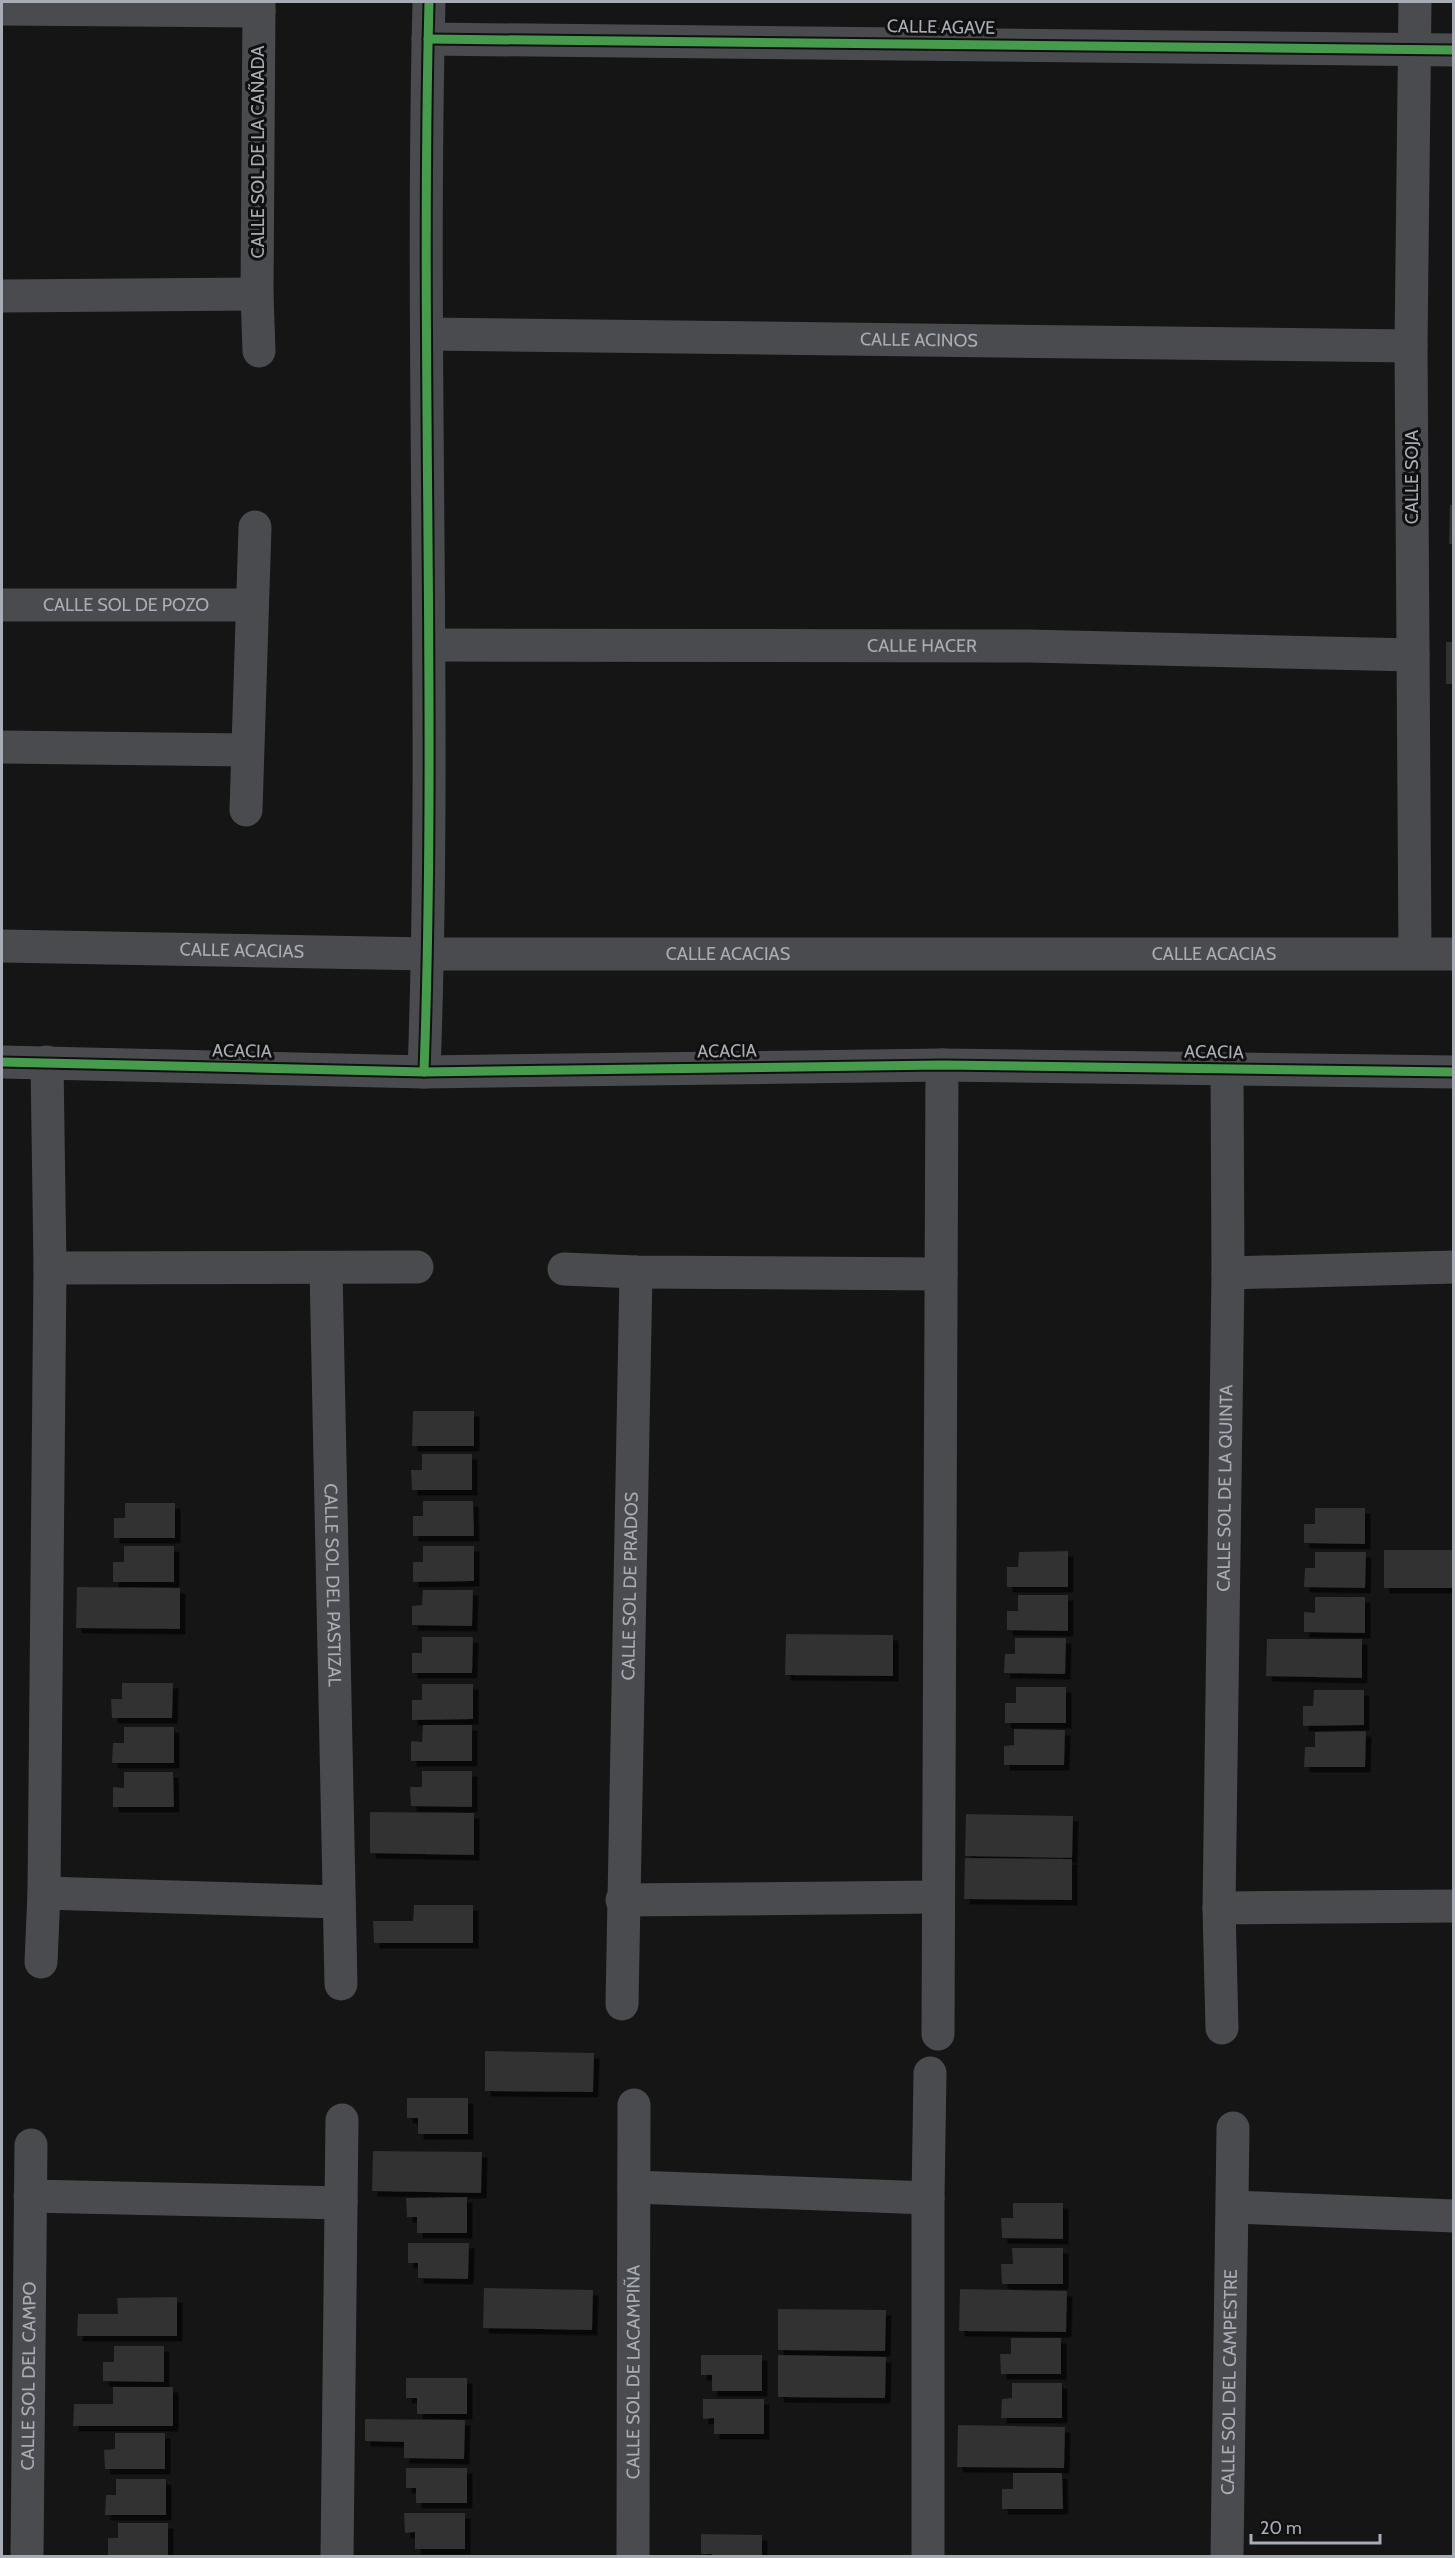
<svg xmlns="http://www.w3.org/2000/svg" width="1455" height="2558" font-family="Cabin,sans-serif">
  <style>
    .building { fill: #303031; filter: url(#shadow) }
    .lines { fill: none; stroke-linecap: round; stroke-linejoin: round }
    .minor { stroke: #4a4b4e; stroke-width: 33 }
    .tertiary { stroke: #4a4b4e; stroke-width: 33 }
    .cycleway-casing { stroke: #101011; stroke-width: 13 }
    .cycleway { stroke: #469c4c; stroke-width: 9 }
    .labels { text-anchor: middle; stroke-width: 6; stroke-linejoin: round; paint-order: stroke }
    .street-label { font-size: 18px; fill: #a8acb5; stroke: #101011 }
  </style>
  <defs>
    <filter id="shadow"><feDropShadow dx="5.5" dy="5.5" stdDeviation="0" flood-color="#0009"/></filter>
  </defs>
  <rect width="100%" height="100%" fill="#151516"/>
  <g class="building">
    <path d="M 1450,505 L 1454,505 L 1454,544 L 1449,544 Z"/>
    <rect x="1446" y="642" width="8" height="42"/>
    <path d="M 413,1411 L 474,1411 L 474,1446 L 412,1446 Z"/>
    <path d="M 422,1454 L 472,1454 L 472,1490 L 412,1490 L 411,1470 L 422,1470 Z"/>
    <path d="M 423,1501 L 473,1501 L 474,1536 L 413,1536 L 413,1516 L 423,1516 Z"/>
    <path d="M 125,1503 L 175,1503 L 175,1538 L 114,1538 L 114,1518 L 125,1518 Z"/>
    <path d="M 1315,1508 L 1365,1508 L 1365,1544 L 1304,1543 L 1304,1524 L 1315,1524 Z"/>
    <path d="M 124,1546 L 174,1546 L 174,1582 L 113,1582 L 113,1562 L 124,1562 Z"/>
    <path d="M 423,1546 L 474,1546 L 474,1581 L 413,1582 L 413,1562 L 423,1562 Z"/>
    <rect x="1384" y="1550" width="70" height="38"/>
    <path d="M 1068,1551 L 1068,1587 L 1007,1587 L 1007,1567 L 1018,1567 L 1019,1552 Z"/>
    <path d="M 1315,1552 L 1366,1552 L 1365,1588 L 1304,1587 L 1305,1568 L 1315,1568 Z"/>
    <path d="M 77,1587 L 180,1588 L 180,1629 L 76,1628 Z"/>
    <path d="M 423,1590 L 473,1590 L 472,1626 L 412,1625 L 412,1606 L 422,1605 Z"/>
    <path d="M 1018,1595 L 1068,1595 L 1068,1631 L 1007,1630 L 1007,1611 L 1018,1611 Z"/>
    <path d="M 1315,1597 L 1365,1597 L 1365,1633 L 1304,1632 L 1304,1612 L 1315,1613 Z"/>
    <path d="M 786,1634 L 893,1635 L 893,1676 L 785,1675 Z"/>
    <path d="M 422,1637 L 473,1637 L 472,1673 L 412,1673 L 412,1653 L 422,1653 Z"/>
    <path d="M 1015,1638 L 1066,1638 L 1065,1674 L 1004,1673 L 1005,1654 L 1015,1654 Z"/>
    <path d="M 1267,1639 L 1362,1639 L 1362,1678 L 1266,1676 Z"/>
    <path d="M 122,1683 L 173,1683 L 172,1718 L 112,1718 L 111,1699 L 122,1699 Z"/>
    <path d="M 422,1684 L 473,1684 L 473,1719 L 412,1720 L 412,1700 L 422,1700 Z"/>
    <path d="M 1016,1687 L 1066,1687 L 1066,1723 L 1005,1723 L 1005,1703 L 1016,1703 Z"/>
    <path d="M 1314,1690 L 1364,1690 L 1364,1725 L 1303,1726 L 1303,1706 L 1313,1706 Z"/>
    <path d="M 423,1725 L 472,1725 L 472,1761 L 411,1761 L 411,1741 L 422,1742 Z"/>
    <path d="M 124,1727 L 174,1727 L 174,1763 L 112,1763 L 113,1743 L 124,1743 Z"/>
    <path d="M 1014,1729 L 1065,1730 L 1064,1765 L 1004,1765 L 1004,1746 L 1014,1745 Z"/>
    <path d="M 1366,1731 L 1365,1767 L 1304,1767 L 1305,1747 L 1315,1747 L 1315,1732 Z"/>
    <path d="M 422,1771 L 472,1771 L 472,1807 L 411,1806 L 410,1787 L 422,1787 Z"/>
    <path d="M 124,1772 L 173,1772 L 174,1807 L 113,1807 L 113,1787 L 124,1788 Z"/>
    <path d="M 370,1812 L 474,1813 L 474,1855 L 370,1853 Z"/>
    <path d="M 966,1814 L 1073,1816 L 1072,1858 L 965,1856 Z"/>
    <path d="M 965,1858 L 1072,1859 L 1072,1900 L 964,1899 Z"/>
    <path d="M 414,1905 L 473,1905 L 473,1943 L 374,1943 L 373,1921 L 413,1921 Z"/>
    <path d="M 485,2051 L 594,2053 L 593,2092 L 485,2091 Z"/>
    <path d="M 407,2098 L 468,2098 L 468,2134 L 418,2134 L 418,2118 L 407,2118 Z"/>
    <path d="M 373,2151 L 482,2152 L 481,2193 L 372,2191 Z"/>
    <path d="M 467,2197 L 467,2233 L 417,2233 L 417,2217 L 407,2217 L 406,2198 Z"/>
    <path d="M 1013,2203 L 1063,2203 L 1063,2239 L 1002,2238 L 1001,2218 L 1013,2218 Z"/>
    <path d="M 408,2243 L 469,2243 L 468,2279 L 418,2278 L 418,2263 L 408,2263 Z"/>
    <path d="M 1012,2248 L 1063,2248 L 1063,2284 L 1002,2284 L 1001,2264 L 1013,2264 Z"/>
    <path d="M 484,2288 L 593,2290 L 592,2330 L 483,2328 Z"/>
    <path d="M 960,2289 L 1067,2291 L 1066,2332 L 959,2331 Z"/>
    <path d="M 177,2297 L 177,2336 L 77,2336 L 78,2314 L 118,2314 L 117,2298 Z"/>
    <path d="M 778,2309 L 886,2310 L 885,2351 L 778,2350 Z"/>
    <path d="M 1011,2338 L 1061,2338 L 1061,2374 L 1001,2374 L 1000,2354 L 1011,2354 Z"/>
    <path d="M 114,2346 L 164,2346 L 164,2382 L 103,2381 L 103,2362 L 114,2362 Z"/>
    <path d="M 701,2355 L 762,2355 L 762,2391 L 712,2391 L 712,2375 L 701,2375 Z"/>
    <path d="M 778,2355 L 886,2357 L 885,2398 L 778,2397 Z"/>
    <path d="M 406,2378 L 467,2378 L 467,2414 L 417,2414 L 417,2398 L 406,2398 Z"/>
    <path d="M 1012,2383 L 1062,2383 L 1062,2418 L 1001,2418 L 1002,2399 L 1012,2398 Z"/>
    <path d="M 113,2387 L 173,2387 L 173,2426 L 73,2426 L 74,2404 L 113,2404 Z"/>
    <path d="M 703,2399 L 764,2399 L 764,2434 L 714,2434 L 714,2418 L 703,2419 Z"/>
    <path d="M 365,2419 L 465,2420 L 464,2459 L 404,2458 L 404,2442 L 365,2441 Z"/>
    <path d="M 958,2425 L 1065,2427 L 1064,2468 L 957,2467 Z"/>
    <path d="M 115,2433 L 165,2433 L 165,2469 L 105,2469 L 104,2450 L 115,2449 Z"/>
    <path d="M 406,2468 L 467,2468 L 467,2503 L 416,2503 L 416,2488 L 406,2488 Z"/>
    <path d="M 1013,2473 L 1062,2473 L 1063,2509 L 1002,2509 L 1002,2489 L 1013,2489 Z"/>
    <path d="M 116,2479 L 166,2479 L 166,2515 L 105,2515 L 106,2495 L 116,2495 Z"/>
    <path d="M 404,2513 L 465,2513 L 465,2549 L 415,2549 L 415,2532 L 405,2533 Z"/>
    <path d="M 118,2523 L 168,2523 L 168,2556 L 108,2556 L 108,2538 L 118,2538 Z"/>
    <path d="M 701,2534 L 762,2535 L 762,2556 L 712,2556 L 712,2554 L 701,2554 Z"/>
  </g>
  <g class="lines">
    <g class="minor">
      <path d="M 259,2 L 257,294 L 259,351"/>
      <path d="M 2,9 L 259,11"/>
      <path d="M 428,39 L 1454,50"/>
      <path d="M 2,296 L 257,294"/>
      <path id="s1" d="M 427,334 L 1411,346"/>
      <path id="s2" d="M 2,605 L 252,605"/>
      <path id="s3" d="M 430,645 L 1028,646 L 1413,655"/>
      <path d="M 2,747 L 247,750"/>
      <path d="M 246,810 L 255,527"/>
      <path d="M 1415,953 L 1411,346 L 1415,2"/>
      <path d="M 424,1072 C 437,715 420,358 429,2"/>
      <path d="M 50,1268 L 417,1267"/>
      <path id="s4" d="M 326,1269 L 341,1984"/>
      <path d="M 564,1269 L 636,1272 L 941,1274"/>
      <path d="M 1228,1273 L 1454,1267"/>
      <path d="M 44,1893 L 339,1902"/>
      <path d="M 622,1900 L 937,1897"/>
      <path d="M 1219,1908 L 1454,1906"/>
      <path d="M 41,1962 L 44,1893 L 50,1268 L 47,1062"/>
      <path id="s5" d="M 622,2004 L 636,1272"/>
      <path id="s6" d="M 1222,2028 L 1219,1908 L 1228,1273 L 1227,1069"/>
      <path d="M 938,2034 L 942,1065"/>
      <path d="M 634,2187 L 928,2198"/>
      <path d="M 30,2196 L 341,2203"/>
      <path d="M 1233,2207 L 1454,2216"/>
      <path id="s7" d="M 27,2556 L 31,2145"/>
      <path d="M 337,2556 L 342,2120"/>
      <path id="s8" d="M 633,2556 L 634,2105"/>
      <path d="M 928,2556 L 928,2198 L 930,2073"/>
      <path id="s9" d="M 1227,2556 L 1233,2128"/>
    </g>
    <g class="tertiary">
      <path id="s10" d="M 2,946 L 428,954 L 1454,954"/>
      <path d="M 2,1062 L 424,1072 L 942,1065 L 1454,1072"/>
    </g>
    <g class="cycleway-casing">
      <g id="cycleway">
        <path d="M 428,39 L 1454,50"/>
        <path d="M 2,1062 L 424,1072 L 942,1065 L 1454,1072"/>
        <path d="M 424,1072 C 437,715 420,358 429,2"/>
      </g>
    </g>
    <use href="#cycleway" class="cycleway"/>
  </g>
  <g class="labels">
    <g class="street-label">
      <text transform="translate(941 27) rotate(1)" y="6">CALLE AGAVE</text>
      <text transform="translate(258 152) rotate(-90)" y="6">CALLE SOL DE LA CAÑADA</text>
      <text dy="6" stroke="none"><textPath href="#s1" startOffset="492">CALLE ACINOS</textPath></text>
      <text transform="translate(1412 477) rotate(-90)" y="6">CALLE SOJA</text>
      <text dy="6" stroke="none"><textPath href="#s2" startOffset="124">CALLE SOL DE POZO</textPath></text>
      <text dy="6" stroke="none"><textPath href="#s3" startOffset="492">CALLE HACER</textPath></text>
      <text dy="6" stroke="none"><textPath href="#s10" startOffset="240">CALLE ACACIAS</textPath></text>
      <text dy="6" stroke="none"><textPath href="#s10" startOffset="1212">CALLE ACACIAS</textPath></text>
      <text dy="6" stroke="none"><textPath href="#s10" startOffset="726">CALLE ACACIAS</textPath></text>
      <text transform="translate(242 1051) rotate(1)" y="6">ACACIA</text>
      <text transform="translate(727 1051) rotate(-1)" y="6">ACACIA</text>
      <text transform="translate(1214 1052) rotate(1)" y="6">ACACIA</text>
      <text dy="6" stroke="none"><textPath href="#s6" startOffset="540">CALLE SOL DE LA QUINTA</textPath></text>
      <text dy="6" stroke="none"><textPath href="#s4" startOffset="316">CALLE SOL DEL PASTIZAL</textPath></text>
      <text dy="6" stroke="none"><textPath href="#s5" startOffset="418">CALLE SOL DE PRADOS</textPath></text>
      <text dy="6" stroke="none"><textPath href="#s8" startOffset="184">CALLE SOL DE LACAMPIÑA</textPath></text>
      <text dy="6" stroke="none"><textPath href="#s7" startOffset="180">CALLE SOL DEL CAMPO</textPath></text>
      <text dy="6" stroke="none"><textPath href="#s9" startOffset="174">CALLE SOL DEL CAMPESTRE</textPath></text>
    </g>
  </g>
  <rect width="1455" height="2558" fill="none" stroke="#a8acb5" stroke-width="6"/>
  <path d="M1251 2534v9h129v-9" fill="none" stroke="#a8acb5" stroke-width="3"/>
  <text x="1260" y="2534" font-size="18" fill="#a8acb5" stroke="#101011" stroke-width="4.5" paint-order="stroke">20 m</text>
</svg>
